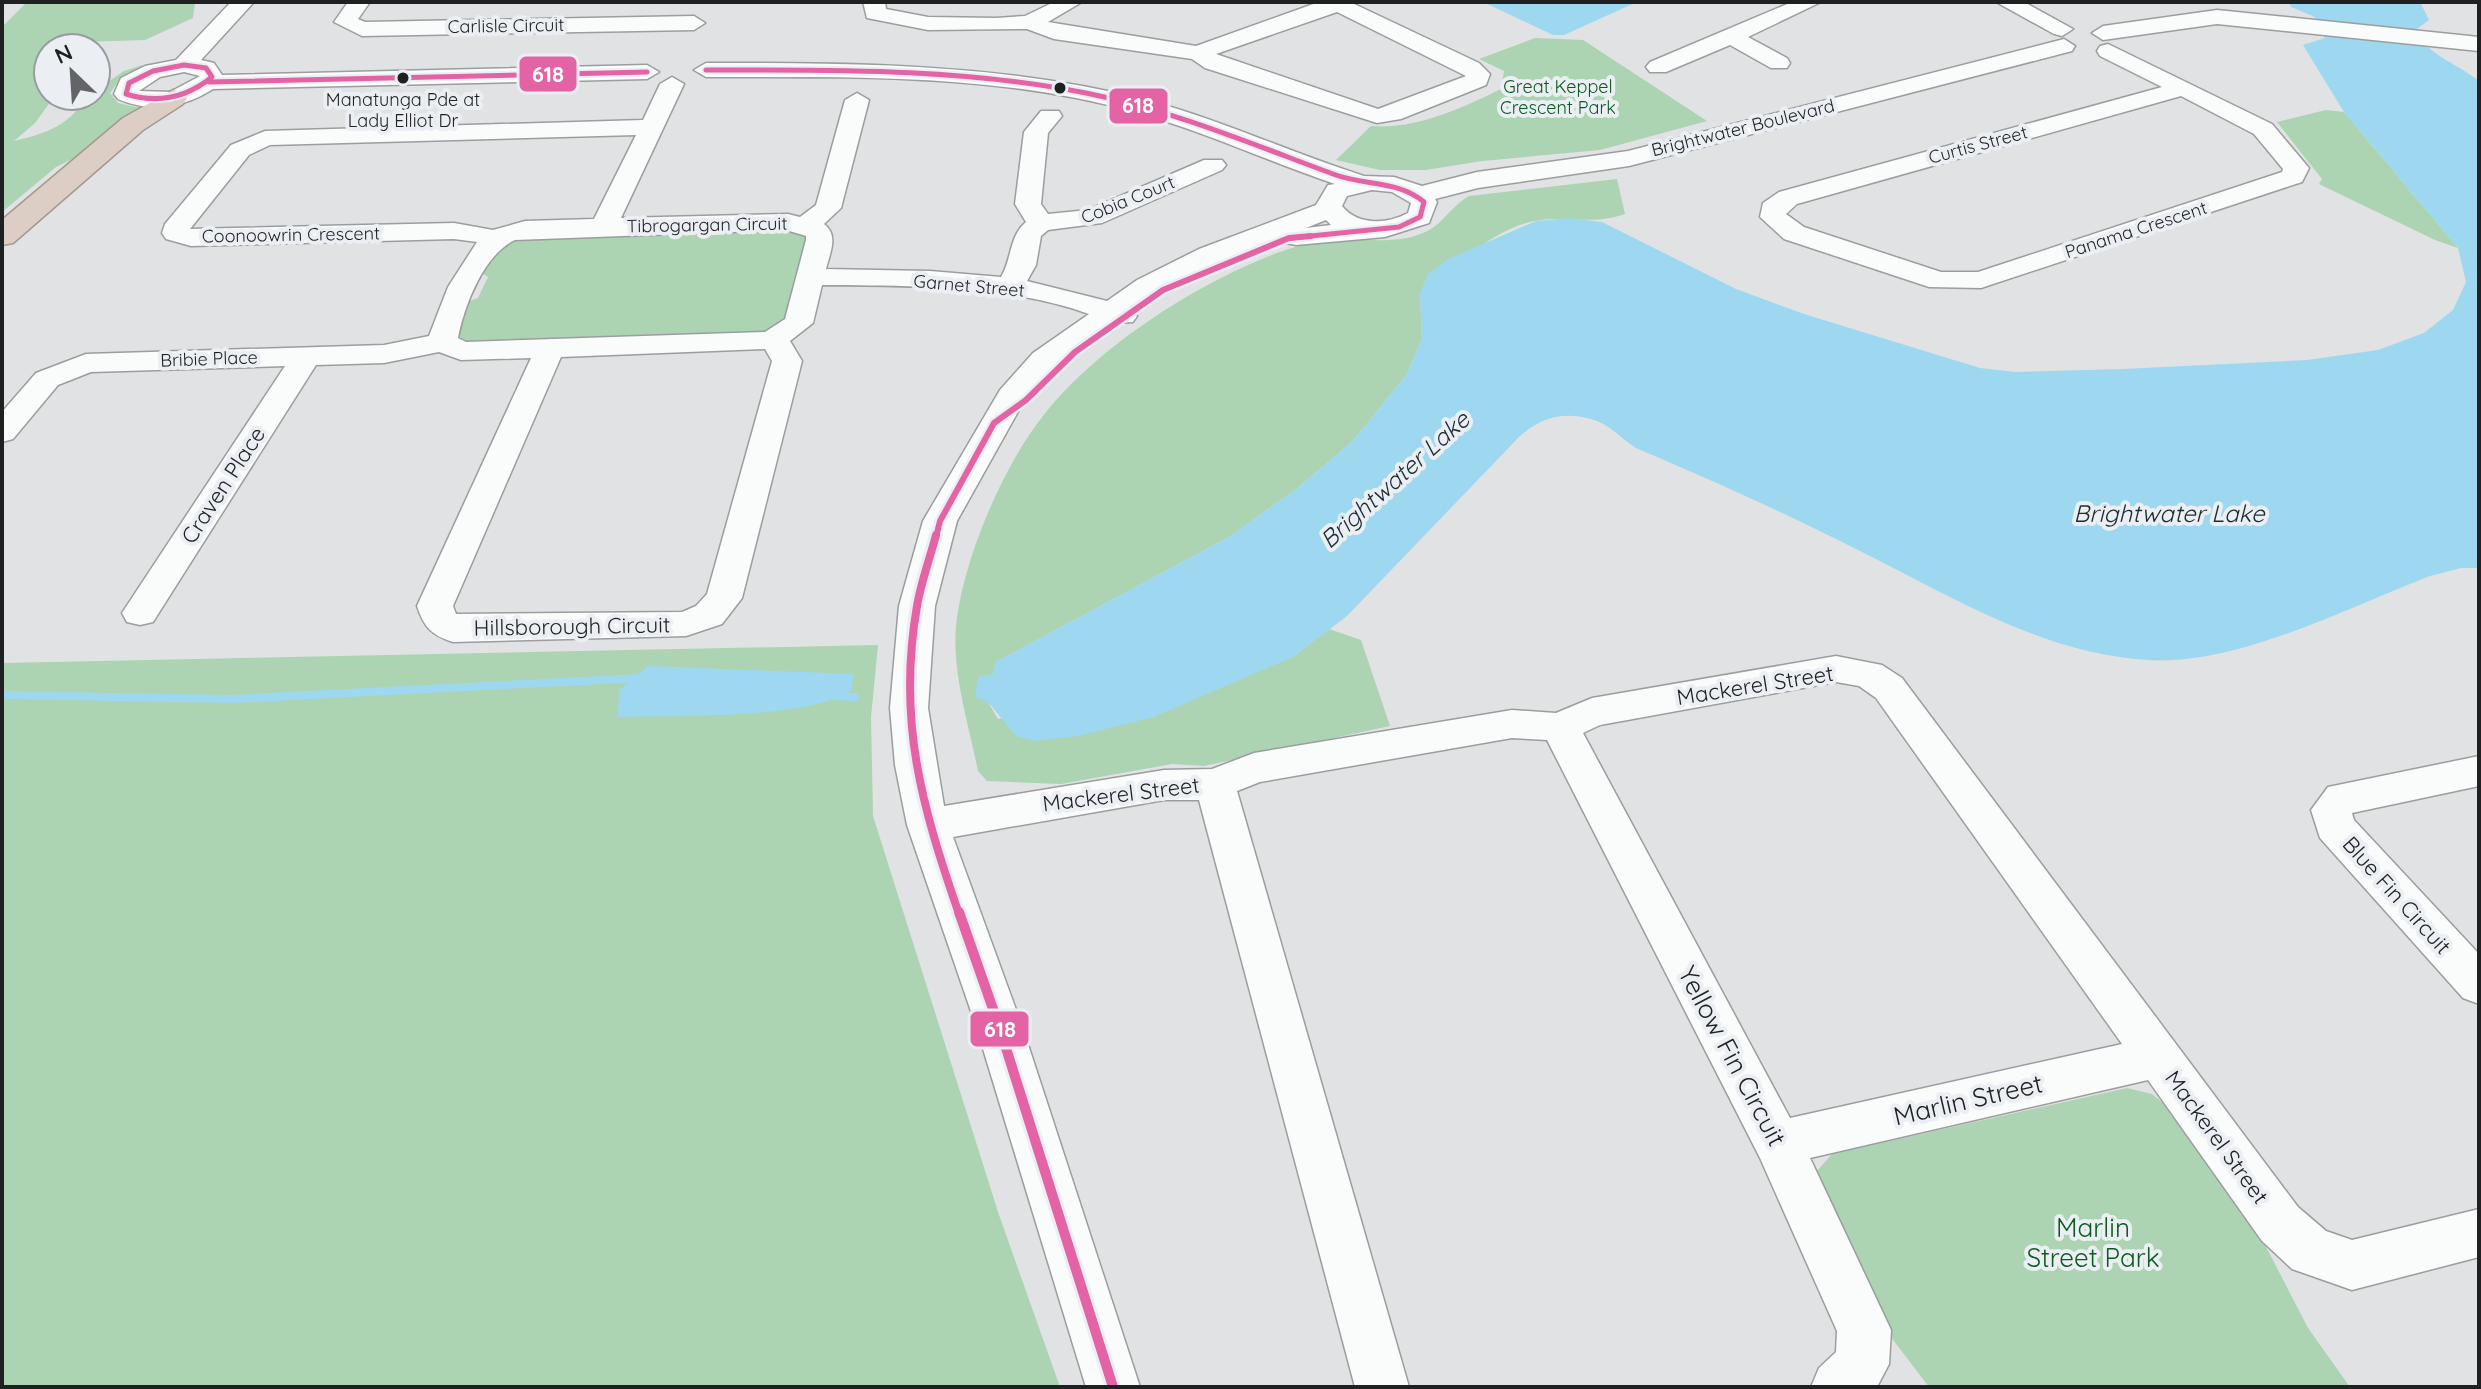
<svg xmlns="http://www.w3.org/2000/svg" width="2481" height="1389" font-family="Quicksand,sans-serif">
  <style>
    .green { fill: #acd3b2 }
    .water { fill: #9dd8f0 }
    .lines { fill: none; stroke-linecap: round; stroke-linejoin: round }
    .stream { stroke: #9dd8f0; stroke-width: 8 }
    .minor-casing { stroke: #9b9d9e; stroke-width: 3 }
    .highway-casing { stroke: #a69990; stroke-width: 3 }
    .minor { fill: #fafbfb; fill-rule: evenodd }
    .highway { fill: #dccec5; fill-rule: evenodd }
    .bus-1-far3-casing { stroke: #ebeff3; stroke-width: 9 }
    .bus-1-far2-casing { stroke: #ebeff3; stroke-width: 11 }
    .bus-1-far1-casing { stroke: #ebeff3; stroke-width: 14 }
    .bus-1-casing { stroke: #ebeff3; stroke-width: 16 }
    .bus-1-far3 { stroke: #e463a4; stroke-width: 5 }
    .bus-1-far2 { stroke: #e463a4; stroke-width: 6 }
    .bus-1-far1 { stroke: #e463a4; stroke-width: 8 }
    .bus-1 { stroke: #e463a4; stroke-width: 10 }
    .bus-dot { fill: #1e2021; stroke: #ebeff3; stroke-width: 3 }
    .labels { text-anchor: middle; stroke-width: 8; stroke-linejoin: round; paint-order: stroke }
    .far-street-label { font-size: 18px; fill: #1e2021; stroke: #ebeff3 }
    .far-park-label { font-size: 18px; fill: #0a5b1f; stroke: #ebeff3 }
    .far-bus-label { font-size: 18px; fill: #1e2021; stroke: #ebeff3 }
    .street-label { font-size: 22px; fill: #1e2021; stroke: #ebeff3 }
    .water-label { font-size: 24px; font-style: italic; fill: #192c34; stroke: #ebeff3 }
    .near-street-label { font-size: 26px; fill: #1e2021; stroke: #ebeff3 }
    .near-park-label { font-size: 26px; fill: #0a5b1f; stroke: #ebeff3 }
    .line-badge { stroke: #ebeff3; stroke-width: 3 }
    .badge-label { font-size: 22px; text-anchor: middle; font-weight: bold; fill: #fff }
  </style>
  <rect width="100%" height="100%" fill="#e0e2e4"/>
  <g class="green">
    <path d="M 27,2 L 195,2 L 193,18 L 145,40 L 84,42 L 77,48 L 48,48 L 48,96 L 54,97 L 35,123 L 14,141 C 48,133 68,126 88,96 L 96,96 L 96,90 L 124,71 L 143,65 L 119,81 L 110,93 L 118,103 L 135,107 L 156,104 L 93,149 L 56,167 L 2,212 L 2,27 Z"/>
    <path d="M 1535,38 L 1583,40 L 1707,121 L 1600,150 L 1482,161 L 1426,170 L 1380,170 L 1336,160 L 1371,126 C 1415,130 1462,108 1501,89 L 1504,71 L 1479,59 Z"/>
    <path d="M 2326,110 L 2344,112 L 2458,248 L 2435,240 L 2319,184 L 2322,179 L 2277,122 Z"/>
    <path d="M 1617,179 L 1625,214 C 1594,225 1572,216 1540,220 C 1495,226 1455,267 1420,293 L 1422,339 L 1407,374 L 1352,442 L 1295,490 L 1229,537 L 996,662 L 988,702 L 998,719 L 1293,657 L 1329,629 L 1361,640 L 1390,726 L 1204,766 L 1172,764 L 1061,784 L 987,781 L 978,771 C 969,725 952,674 956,627 C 962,563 1002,467 1043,416 C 1097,347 1198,282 1280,252 C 1297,246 1315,241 1333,240 C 1362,238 1395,245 1423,233 C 1443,225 1451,206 1469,196 Z"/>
    <path d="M 783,227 L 807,233 L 810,241 L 786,324 L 771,332 L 475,345 L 453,338 L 467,302 L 478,298 L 488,277 L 483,274 L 496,250 L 522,236 L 733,232 L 739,228 Z"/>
    <path d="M 878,645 L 871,717 L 873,816 L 999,1215 L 1060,1387 L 2,1387 L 2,663 Z"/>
    <path d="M 2127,1088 L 2152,1094 L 2177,1114 L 2247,1210 L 2308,1328 L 2350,1387 L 1929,1387 L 1887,1332 L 1816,1172 L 1832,1154 Z"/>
  </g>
  <g class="water">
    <path d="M 1483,2 L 1637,2 L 1564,35 L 1553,35 Z"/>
    <path d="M 2289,2 L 2420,2 L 2429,20 L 2414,31 C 2430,56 2456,63 2479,81 L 2479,568 L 2461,568 L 2430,576 C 2347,608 2236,666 2148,660 C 2042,654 1949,595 1856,549 C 1793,517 1729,488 1664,460 C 1655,456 1645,452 1636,448 C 1620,438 1610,424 1591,419 C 1562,411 1540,418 1519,437 L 1347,616 L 1293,657 L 1154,717 L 1078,736 L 1035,741 L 1016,736 L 988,702 L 975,697 L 978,677 L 993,674 L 996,662 L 1229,537 L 1295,490 L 1352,442 L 1407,374 L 1422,339 L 1420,293 L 1428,274 L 1448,259 L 1536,221 L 1569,218 L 1602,222 L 1736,289 L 1804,314 L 1980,368 L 2016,372 L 2123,369 L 2307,360 L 2378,350 L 2424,333 L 2453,310 L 2466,282 L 2458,248 L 2344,112 L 2303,45 L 2325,38 L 2315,17 L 2291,7 Z"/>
    <path d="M 648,666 L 854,674 L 851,691 C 804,720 676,715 618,717 L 619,690 Z"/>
  </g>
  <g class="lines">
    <g class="stream">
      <path d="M 2,695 L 232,699 L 641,678"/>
      <path d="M 833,696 L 855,697"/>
    </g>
    <g class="minor-casing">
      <g id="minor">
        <path d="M 231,2 L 254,2 L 201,60 L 214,63 L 222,75 L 647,65 L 659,72 L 647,79 L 213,89 C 184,108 150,113 118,99 L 114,94 L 121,78 L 145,66 L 176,60 ZM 184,72 L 200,76 L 170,92 L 139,91 L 160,77 Z"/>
        <path d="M 348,2 L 370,2 L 358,19 L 365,22 L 694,16 L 705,23 L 694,30 L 362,36 L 334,22 Z"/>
        <path d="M 863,2 L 885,2 L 886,9 L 928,17 L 996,18 L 1025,16 L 1054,2 L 1082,2 L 1048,22 L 1196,46 L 1319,2 L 1350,2 L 1479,63 L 1490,74 L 1486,85 L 1401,119 L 1377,123 L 1205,68 L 1192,59 L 1054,39 L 1027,29 L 928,30 L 867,18 ZM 1337,12 L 1466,76 L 1378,109 L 1216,54 Z"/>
        <path d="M 1792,2 L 1821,2 L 1748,37 L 1787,58 L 1790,63 L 1787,68 L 1771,68 L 1730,45 L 1666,72 L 1650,72 L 1646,67 L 1650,62 Z"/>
        <path d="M 1996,2 L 2024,2 L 2073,29 L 2062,36 L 2054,34 Z"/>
        <path d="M 2217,10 L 2479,37 L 2479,51 L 2217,24 L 2103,40 L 2092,33 L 2103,26 Z"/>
        <path d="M 2064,39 L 2075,46 L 2072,51 L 1629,166 L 1478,188 L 1435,199 L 1437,202 L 1429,223 L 1385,237 L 1296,245 L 1286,243 L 1283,236 C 1230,257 1178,277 1132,310 L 1137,316 L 1133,322 L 1114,323 L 1055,365 L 1024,401 L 957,521 L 935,606 L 928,708 L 944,806 L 1164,770 L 1212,769 L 1254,753 L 1512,710 L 1556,713 L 1592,698 L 1836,656 L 1882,665 L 1902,678 L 2298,1207 L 2326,1231 L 2352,1240 L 2479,1209 L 2479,1257 L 2352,1290 L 2292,1269 L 2262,1241 L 2148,1080 L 1810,1158 L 1891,1330 L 1889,1364 L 1877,1387 L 1811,1387 L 1819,1368 L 1836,1352 L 1837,1331 L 1760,1158 L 1547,740 L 1512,738 L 1260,782 L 1237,791 L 1409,1387 L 1355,1387 L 1199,800 L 1164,800 L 953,837 L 1022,1026 L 1140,1387 L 1086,1387 L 976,1026 L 907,825 L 895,765 L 890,708 L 899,606 L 923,521 L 1000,390 L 1033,353 L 1089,314 C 1005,284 910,286 822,285 L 813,323 L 790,341 L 802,361 L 742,598 L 722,624 L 686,636 L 453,642 C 431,635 424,627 417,606 L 531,358 L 461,360 L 439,352 L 384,363 L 316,365 L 153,622 L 140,625 L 127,622 L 122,613 L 285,366 L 91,372 L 58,385 L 13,439 L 2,442 L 2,412 L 36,373 L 86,354 L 384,345 L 429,336 L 448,287 L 477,242 L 454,239 L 191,246 L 166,239 L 162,233 L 165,224 L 231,145 L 265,131 L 643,120 L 660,84 L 672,77 L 684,84 L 621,218 L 788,214 L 800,217 L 816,205 L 845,100 L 857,93 L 869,100 L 841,208 L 824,224 C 839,235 830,253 826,269 L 930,271 L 1001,277 C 1012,259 1009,236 1026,222 L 1015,204 L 1024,132 L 1041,111 L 1059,111 L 1062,116 L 1048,133 L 1041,204 L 1048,214 L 1088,210 L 1204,160 L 1222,160 L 1226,165 L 1222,170 L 1102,223 L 1048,230 L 1041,236 L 1036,265 L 1027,281 L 1107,301 L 1137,280 L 1199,249 L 1316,205 L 1328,185 L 1335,184 C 1267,161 1203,131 1135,112 C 996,73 849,77 706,77 L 694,70 L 706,63 C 854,63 1002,63 1146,100 C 1220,119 1291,153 1364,176 L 1394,177 L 1422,186 L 1477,172 L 1628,151 ZM 636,135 L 594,219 L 525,221 L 493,230 L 454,223 L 190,229 L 249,155 L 270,145 ZM 1372,190 L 1392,192 L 1411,203 L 1408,213 C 1387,224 1358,226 1342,206 L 1347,196 ZM 1326,220 L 1331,225 L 1306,228 ZM 786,230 L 806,236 L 806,240 L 785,319 L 765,332 L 466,342 L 458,338 C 464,306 484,254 515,240 ZM 765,349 L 772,361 L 707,594 L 696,606 L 682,612 L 456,614 L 453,606 L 561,357 ZM 1836,682 L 1859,686 L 1876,698 L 2122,1044 L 1790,1118 L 1583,733 L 1600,725 Z"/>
        <path d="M 2108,44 L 2272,124 L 2309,168 L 2302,182 L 1981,288 L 1929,287 L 1784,239 L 1760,217 L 1763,203 L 1779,192 L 2162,87 L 2100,56 L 2097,51 L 2100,46 ZM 2181,96 L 2254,134 L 2283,169 L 2282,172 L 1978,272 L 1941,272 L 1804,227 L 1786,214 L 1797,204 Z"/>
        <path d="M 2479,756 L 2479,786 L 2352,813 L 2354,820 L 2479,954 L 2479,1004 L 2463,998 L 2320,838 L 2311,810 L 2328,787 Z"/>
      </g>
    </g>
    <g class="highway-casing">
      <path id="highway" d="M 173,90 L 183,92 L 187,98 L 183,104 L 143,130 L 13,243 L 2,245 L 2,220 L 123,118 Z"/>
    </g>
    <use href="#minor" class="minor"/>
    <use href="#highway" class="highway"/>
    <g class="bus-1-far3-casing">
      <g id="bus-1-far3">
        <path d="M 184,65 L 206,68 L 212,77 C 186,98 158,104 126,94 L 129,83 L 153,71 Z"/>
        <path d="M 706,70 C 833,70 961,68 1086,93 C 1171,110 1252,144 1333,174 C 1364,186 1398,180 1424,202 L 1420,217 L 1399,227 L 1291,238"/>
        <path d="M 209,82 L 647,72"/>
      </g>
    </g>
    <g class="bus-1-far2-casing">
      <path id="bus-1-far2" d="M 936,537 L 940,521 L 994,423 L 1026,400 L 1075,352 L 1163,290 L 1289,238 L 1311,236"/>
    </g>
    <g class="bus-1-far1-casing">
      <path id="bus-1-far1" d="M 936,535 C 930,558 921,582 917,606 C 897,721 922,807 959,914"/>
    </g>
    <g class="bus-1-casing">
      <path id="bus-1" d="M 959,912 L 999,1026 L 1113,1387"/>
    </g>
    <use href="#bus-1-far3" class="bus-1-far3"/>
    <use href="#bus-1-far2" class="bus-1-far2"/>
    <use href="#bus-1-far1" class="bus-1-far1"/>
    <use href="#bus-1" class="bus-1"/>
  </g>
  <g class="bus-dot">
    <circle cx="403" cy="78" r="7"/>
    <circle cx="1060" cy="88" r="7"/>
  </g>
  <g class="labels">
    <g class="far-street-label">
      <text transform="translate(506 26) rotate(-1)" y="6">Carlisle Circuit</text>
      <text transform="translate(1743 128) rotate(-14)" y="6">Brightwater Boulevard</text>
      <text transform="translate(1978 145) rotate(-15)" y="6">Curtis Street</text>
      <text transform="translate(1128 200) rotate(-22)" y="6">Cobia Court</text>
      <text transform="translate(707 225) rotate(-1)" y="6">Tibrogargan Circuit</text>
      <text transform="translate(2136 230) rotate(-18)" y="6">Panama Crescent</text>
      <text transform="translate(291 235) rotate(-1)" y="6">Coonoowrin Crescent</text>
      <text transform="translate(969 286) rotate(5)" y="6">Garnet Street</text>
      <text transform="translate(209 359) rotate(-2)" y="6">Bribie Place</text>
    </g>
    <g class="far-park-label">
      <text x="1558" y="93">Great Keppel<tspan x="1558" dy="21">Crescent Park</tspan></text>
    </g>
    <g class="far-bus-label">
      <text x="403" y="106">Manatunga Pde at<tspan x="403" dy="21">Lady Elliot Dr</tspan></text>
    </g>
    <g class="street-label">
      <text transform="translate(223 485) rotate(-57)" y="8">Craven Place</text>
      <text transform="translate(572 626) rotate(-1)" y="8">Hillsborough Circuit</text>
      <text transform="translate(1755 685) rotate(-9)" y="8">Mackerel Street</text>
      <text transform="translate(1121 794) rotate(-7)" y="8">Mackerel Street</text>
      <text transform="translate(2397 895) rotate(48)" y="8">Blue Fin Circuit</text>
      <text transform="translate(2217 1137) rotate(54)" y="8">Mackerel Street</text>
    </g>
    <g class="water-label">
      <text transform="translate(1395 480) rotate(-42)" y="8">Brightwater Lake</text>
      <text x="2169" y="522">Brightwater Lake</text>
    </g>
    <g class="near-street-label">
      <text transform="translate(1732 1056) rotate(62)" y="9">Yellow Fin Circuit</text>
      <text transform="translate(1968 1100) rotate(-13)" y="9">Marlin Street</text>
    </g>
    <g class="near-park-label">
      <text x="2093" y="1237">Marlin<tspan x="2093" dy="30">Street Park</tspan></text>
    </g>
  </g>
  <g class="line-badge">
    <rect x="518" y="55" width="60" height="38" rx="8" fill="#e463a4"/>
    <rect x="1108" y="87" width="61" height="38" rx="8" fill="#e463a4"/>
    <rect x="969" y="1010" width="61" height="38" rx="8" fill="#e463a4"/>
  </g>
  <g class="badge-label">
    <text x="548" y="82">618</text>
    <text x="1138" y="113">618</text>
    <text x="1000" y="1037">618</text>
  </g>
  <rect width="2481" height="1389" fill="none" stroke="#1e2021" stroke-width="8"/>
  <g transform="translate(72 72) rotate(335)"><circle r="38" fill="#ebeff3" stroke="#999c9f" stroke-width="2"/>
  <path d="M0-6L14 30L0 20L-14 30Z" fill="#626465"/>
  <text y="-12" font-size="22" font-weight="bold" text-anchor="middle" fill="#1e2021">N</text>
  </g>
</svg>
